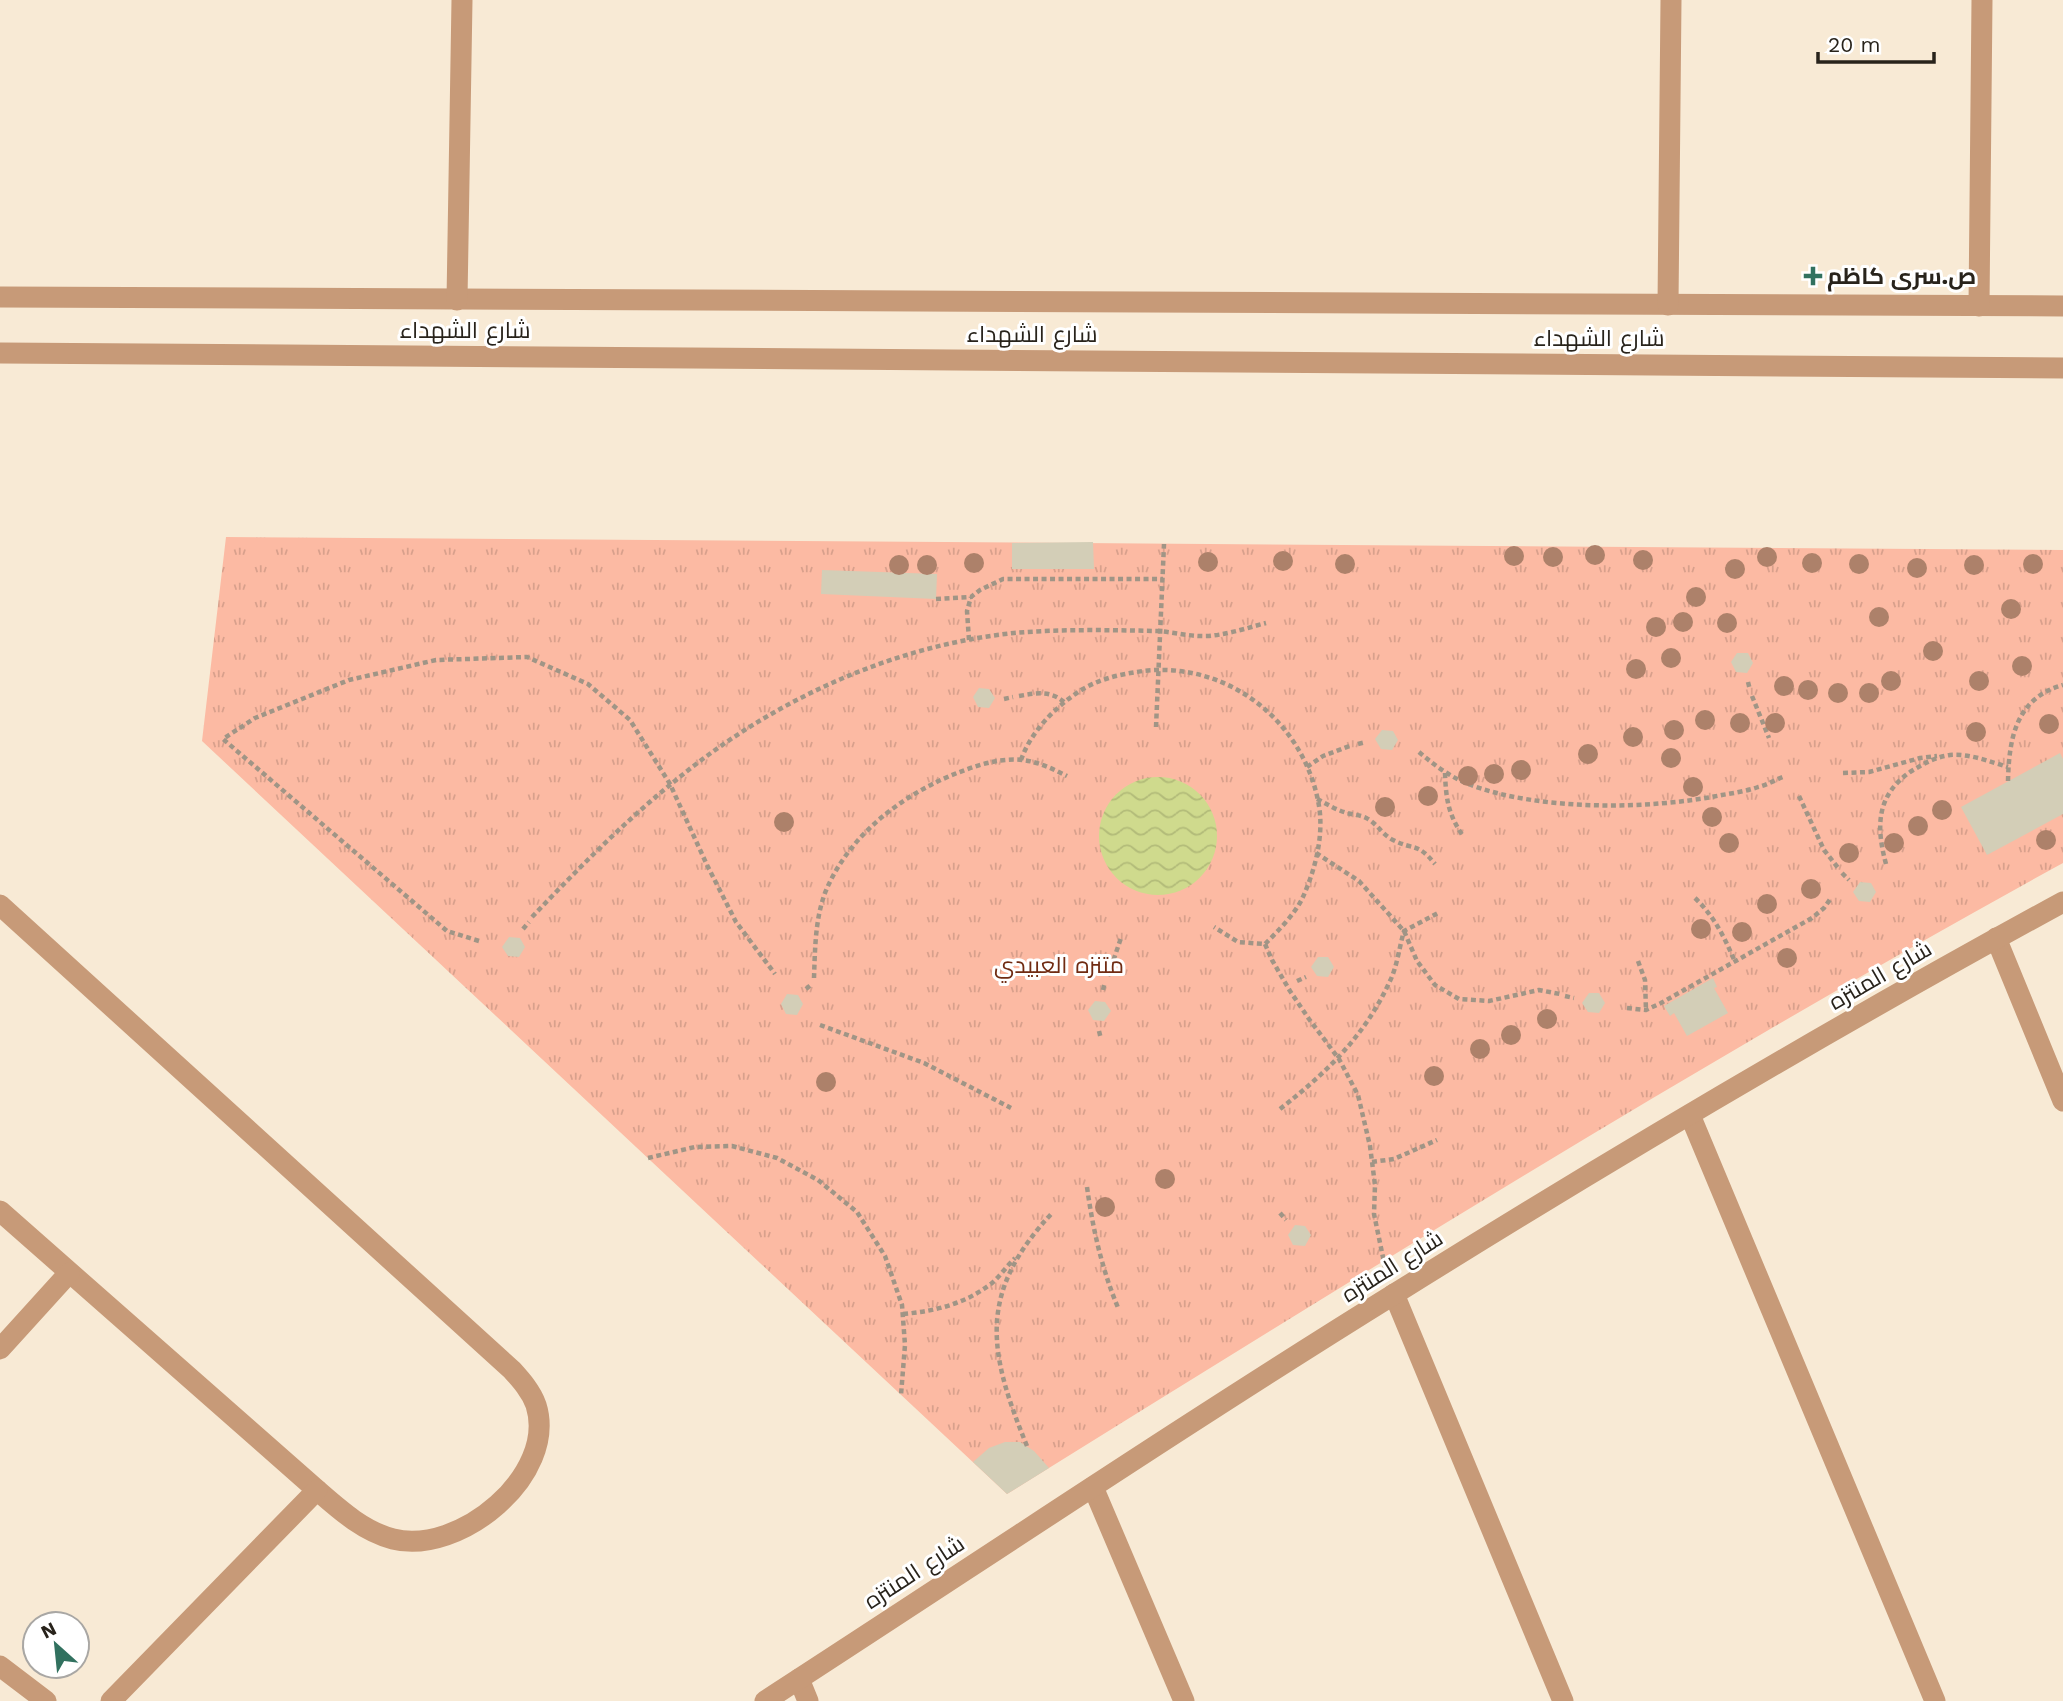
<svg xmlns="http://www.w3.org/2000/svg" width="2063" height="1701" font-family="'Work Sans',Cairo,sans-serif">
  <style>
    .grass { fill: url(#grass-tufts) }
    .water { fill: url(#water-waves) }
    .building { fill: #d3ceb7 }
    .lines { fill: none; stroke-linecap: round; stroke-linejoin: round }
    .path { stroke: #a09586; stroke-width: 4.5; stroke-dasharray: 5 3.5; stroke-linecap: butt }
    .minor { stroke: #c79a78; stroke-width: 21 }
    .tree { fill: #ad816a }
    .poi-dot { fill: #31715f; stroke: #fff; stroke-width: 2.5 }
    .labels { text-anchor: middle; stroke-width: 6; stroke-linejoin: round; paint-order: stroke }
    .poi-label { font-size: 23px; font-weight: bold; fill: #28231b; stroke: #fff; text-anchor: start }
    .street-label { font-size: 23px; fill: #28231b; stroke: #fff }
    .park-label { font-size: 23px; fill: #702b12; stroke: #fff }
  </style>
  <defs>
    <pattern id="grass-tufts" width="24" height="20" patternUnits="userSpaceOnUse" patternTransform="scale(1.75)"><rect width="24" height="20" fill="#fcbaa3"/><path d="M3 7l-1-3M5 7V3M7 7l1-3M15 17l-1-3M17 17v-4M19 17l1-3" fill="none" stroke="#d8a08c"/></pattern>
    <pattern id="water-waves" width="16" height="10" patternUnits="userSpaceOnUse" patternTransform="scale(1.75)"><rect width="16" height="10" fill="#cfda8d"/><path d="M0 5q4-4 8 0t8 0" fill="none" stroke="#b2bb79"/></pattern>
  </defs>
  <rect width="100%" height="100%" fill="#f8ead5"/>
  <path class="grass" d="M 226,537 L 2063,550 L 2063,863 C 1704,1060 1355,1278 1007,1494 L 202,741 Z"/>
  <circle class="water" cx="1158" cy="836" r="59"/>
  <g class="building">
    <path d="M 1093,542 L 1094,569 L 1012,569 L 1012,543 Z"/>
    <path d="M 822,570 L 937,574 L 936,599 L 821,594 Z"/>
    <path d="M 1737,653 L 1748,653 L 1753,663 L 1747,673 L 1736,672 L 1731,662 Z"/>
    <path d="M 979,688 L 989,689 L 995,698 L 989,708 L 978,707 L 973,697 Z"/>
    <path d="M 1382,730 L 1393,731 L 1398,740 L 1392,750 L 1381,749 L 1375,739 Z"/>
    <path d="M 2060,753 L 2063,759 L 2063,814 L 1987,855 L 1961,807 Z"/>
    <path d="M 1860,882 L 1871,883 L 1876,892 L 1870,902 L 1859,901 L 1853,892 Z"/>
    <path d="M 509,937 L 520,938 L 525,947 L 519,957 L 508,956 L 502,947 Z"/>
    <path d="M 1318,957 L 1328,957 L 1334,967 L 1328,977 L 1317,976 L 1311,967 Z"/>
    <path d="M 1713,978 L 1717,987 L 1714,988 L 1728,1013 L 1687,1036 L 1674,1013 L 1670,1016 L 1664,1006 Z"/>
    <path d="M 1589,993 L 1599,993 L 1605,1003 L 1599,1013 L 1588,1012 L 1582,1003 Z"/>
    <path d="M 787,994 L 798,995 L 803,1004 L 797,1015 L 786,1014 L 781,1004 Z"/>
    <path d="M 1095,1001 L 1105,1002 L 1111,1011 L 1104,1021 L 1093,1020 L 1088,1010 Z"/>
    <path d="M 1295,1225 L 1305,1226 L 1311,1235 L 1305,1246 L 1293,1245 L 1288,1235 Z"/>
    <path d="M 1005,1442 L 1020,1442 L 1023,1444 L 1034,1451 L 1049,1468 L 1007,1494 L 973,1462 L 989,1448 Z"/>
  </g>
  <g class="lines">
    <g class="path">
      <path d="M 936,599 L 971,597 L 980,590 L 1003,579 L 1163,579"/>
      <path d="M 969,640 L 967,611 L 971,597"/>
      <path d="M 1748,682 L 1750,690"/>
      <path d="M 1019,696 C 1036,693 1050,690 1064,702"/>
      <path d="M 1752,696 L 1769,738"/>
      <path d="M 1004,699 L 1013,697"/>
      <path d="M 1156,727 L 1164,544"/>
      <path d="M 1358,744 L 1366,742"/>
      <path d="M 1419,752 C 1434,765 1449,776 1468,784 C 1538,811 1648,810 1722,795 C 1734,793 1747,791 1758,787 C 1767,785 1775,780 1783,777"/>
      <path d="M 1021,760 C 1031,731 1057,705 1083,689 C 1102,678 1122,674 1143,671 C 1228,661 1305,722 1319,806 C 1324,836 1315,871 1302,899 C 1294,915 1278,931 1265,944 L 1238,942 L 1214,927"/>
      <path d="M 1307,767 L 1323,756 L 1352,745"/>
      <path d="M 1445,773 C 1446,799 1448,814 1463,836"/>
      <path d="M 1843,773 L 1869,772 L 1920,758 L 1937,756"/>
      <path d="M 2008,781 C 2009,738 2016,698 2063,685"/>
      <path d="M 1799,796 L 1824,850 L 1839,869"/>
      <path d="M 1317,799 C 1327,804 1336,810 1347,813 C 1354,815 1362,815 1368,819 C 1378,825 1383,835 1393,840 C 1415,851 1417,842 1435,864"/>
      <path d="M 1316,853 L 1359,881 L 1404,931 L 1417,961 L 1435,985 L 1459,999 L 1489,1001 L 1539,990 L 1560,994"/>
      <path d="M 1886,864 C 1876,827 1876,796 1910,772 C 1923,764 1935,757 1950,755 C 1968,753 1991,762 2008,767"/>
      <path d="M 1842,873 L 1849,880"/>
      <path d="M 1695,898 C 1714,916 1725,938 1735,962"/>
      <path d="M 532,917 C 576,871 621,825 670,785 C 766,704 888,646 1014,633 C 1061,629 1110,630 1157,631 C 1175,632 1190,637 1209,636 C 1229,634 1247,628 1266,623"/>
      <path d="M 523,929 L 529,922"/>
      <path d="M 479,941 L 447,931 L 223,739 L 255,718 L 349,680 L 436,660 L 527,657 L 588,684 L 630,720 L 670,784 L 707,865 L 736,922 L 775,974"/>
      <path d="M 1265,944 L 1272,960 L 1290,991 L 1309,1019 L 1339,1059 L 1358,1095 L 1370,1146 L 1375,1185 L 1374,1214 L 1385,1267"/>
      <path d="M 1638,961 L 1645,980 L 1646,1010"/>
      <path d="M 1108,976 L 1121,938"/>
      <path d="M 814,978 C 815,950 815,920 825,893 C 849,833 907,791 965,770 C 984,763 1003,758 1023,760 C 1039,762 1053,769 1067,776"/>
      <path d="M 1297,981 L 1306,977"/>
      <path d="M 806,989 L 812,984"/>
      <path d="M 1103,990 L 1105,982"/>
      <path d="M 1565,996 L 1574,998"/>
      <path d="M 1627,1008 L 1646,1010 L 1661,1003 L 1812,918 L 1824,908 L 1831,898"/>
      <path d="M 820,1025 L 924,1063 L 1011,1108"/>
      <path d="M 1099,1031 L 1101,1039"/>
      <path d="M 1280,1109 C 1326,1073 1364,1037 1389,983 C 1397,968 1399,948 1404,931 L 1440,912"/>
      <path d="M 648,1158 L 695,1147 L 732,1146 L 777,1158 L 818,1180 L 857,1212 L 885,1256 L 902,1305 L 905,1345 L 901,1395"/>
      <path d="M 1372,1162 L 1394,1159 L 1437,1140"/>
      <path d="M 1087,1187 C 1093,1230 1102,1270 1119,1310"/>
      <path d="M 1280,1213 L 1286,1220"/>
      <path d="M 903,1314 C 936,1311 965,1304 992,1283 C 1000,1276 1007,1266 1015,1258"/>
      <path d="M 1027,1446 C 988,1351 977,1293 1053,1212"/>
    </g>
    <g class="minor">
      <path d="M 0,297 L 2063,306"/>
      <path d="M 457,300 L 462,0"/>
      <path d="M 1668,305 L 1671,0"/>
      <path d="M 1979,306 L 1982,0"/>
      <path d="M 0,353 L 2063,368"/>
      <path d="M 0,905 L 512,1370 C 521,1380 531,1391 536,1405 C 558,1475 459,1556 393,1539 C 363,1531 340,1510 317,1490 L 0,1211"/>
      <path d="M 1996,938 L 2063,1101"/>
      <path d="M 1690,1115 L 1935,1701"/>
      <path d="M 1394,1294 L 1563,1701"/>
      <path d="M 0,1349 L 69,1273"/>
      <path d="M 1093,1487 L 1184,1701"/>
      <path d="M 0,1666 L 46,1701"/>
      <path d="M 799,1679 L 808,1701"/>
      <path d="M 111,1701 L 317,1490"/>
      <path d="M 765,1701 C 975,1565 1183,1425 1396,1293 C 1614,1157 1837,1025 2063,902"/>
    </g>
  </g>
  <g class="tree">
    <circle cx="1595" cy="555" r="10"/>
    <circle cx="1514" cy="556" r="10"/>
    <circle cx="1553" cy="557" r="10"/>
    <circle cx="1767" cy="557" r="10"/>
    <circle cx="1643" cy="560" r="10"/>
    <circle cx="1283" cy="561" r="10"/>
    <circle cx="1208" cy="562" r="10"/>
    <circle cx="974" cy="563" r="10"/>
    <circle cx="1812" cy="563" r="10"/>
    <circle cx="1345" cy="564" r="10"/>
    <circle cx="1859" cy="564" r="10"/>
    <circle cx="2033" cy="564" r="10"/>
    <circle cx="899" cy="565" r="10"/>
    <circle cx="927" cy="565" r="10"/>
    <circle cx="1974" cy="565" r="10"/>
    <circle cx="1917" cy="568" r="10"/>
    <circle cx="1735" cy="569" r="10"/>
    <circle cx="1696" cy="597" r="10"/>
    <circle cx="2011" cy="609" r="10"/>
    <circle cx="1879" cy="617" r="10"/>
    <circle cx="1683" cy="622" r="10"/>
    <circle cx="1727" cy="623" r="10"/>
    <circle cx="1656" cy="627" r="10"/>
    <circle cx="1933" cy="651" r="10"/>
    <circle cx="1671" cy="658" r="10"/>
    <circle cx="2022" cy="666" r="10"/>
    <circle cx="1636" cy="669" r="10"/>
    <circle cx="1891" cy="681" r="10"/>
    <circle cx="1979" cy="681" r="10"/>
    <circle cx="1784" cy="686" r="10"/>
    <circle cx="1808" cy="690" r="10"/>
    <circle cx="1838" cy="693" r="10"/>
    <circle cx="1869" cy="693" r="10"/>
    <circle cx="1705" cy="720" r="10"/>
    <circle cx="1740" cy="723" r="10"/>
    <circle cx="1775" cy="723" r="10"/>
    <circle cx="2049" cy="724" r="10"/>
    <circle cx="1674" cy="730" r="10"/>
    <circle cx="1976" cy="732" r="10"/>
    <circle cx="1633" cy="737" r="10"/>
    <circle cx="1588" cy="754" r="10"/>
    <circle cx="1671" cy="758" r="10"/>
    <circle cx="1521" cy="770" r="10"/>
    <circle cx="1494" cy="774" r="10"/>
    <circle cx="1468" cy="776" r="10"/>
    <circle cx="1693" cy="787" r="10"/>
    <circle cx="1428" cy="796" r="10"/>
    <circle cx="1385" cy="807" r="10"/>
    <circle cx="1942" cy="810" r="10"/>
    <circle cx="1712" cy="817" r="10"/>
    <circle cx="784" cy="822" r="10"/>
    <circle cx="1918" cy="826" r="10"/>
    <circle cx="2046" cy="840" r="10"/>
    <circle cx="1729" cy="843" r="10"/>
    <circle cx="1894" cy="843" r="10"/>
    <circle cx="1849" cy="853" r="10"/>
    <circle cx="1811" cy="889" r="10"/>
    <circle cx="1767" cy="904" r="10"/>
    <circle cx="1701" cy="929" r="10"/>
    <circle cx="1742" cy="932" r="10"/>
    <circle cx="1787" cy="958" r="10"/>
    <circle cx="1547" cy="1019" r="10"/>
    <circle cx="1511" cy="1035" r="10"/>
    <circle cx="1480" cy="1049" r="10"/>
    <circle cx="1434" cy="1076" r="10"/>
    <circle cx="826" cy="1082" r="10"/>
    <circle cx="1165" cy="1179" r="10"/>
    <circle cx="1105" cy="1207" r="10"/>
  </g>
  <path class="poi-dot" d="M1809.5 265.5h7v7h7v7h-7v7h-7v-7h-7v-7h7z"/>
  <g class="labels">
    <g class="poi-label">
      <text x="1827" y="284">ص.سرى كاظم</text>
    </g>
    <g class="street-label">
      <text x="465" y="338">شارع الشهداء</text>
      <text x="1032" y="342">شارع الشهداء</text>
      <text x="1599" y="346">شارع الشهداء</text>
      <text transform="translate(1880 975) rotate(-30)" y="8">شارع المنتزه</text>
      <text transform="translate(1392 1266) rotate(-32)" y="8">شارع المنتزه</text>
      <text transform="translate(914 1572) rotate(-33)" y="8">شارع المنتزه</text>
    </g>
    <g class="park-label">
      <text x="1059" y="973">متنزه العبيدي</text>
    </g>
  </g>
  <g transform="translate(56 1645) rotate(333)"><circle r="33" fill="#ffffff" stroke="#a9a7a4" stroke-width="2"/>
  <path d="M0-5L12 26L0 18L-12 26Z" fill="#31715f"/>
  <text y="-10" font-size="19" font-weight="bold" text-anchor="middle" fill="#28231b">N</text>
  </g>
  <path d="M1818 52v10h116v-10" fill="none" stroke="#28231b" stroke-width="3.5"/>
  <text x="1828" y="52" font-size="21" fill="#28231b" stroke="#ffffff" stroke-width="5" paint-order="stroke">20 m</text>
</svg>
